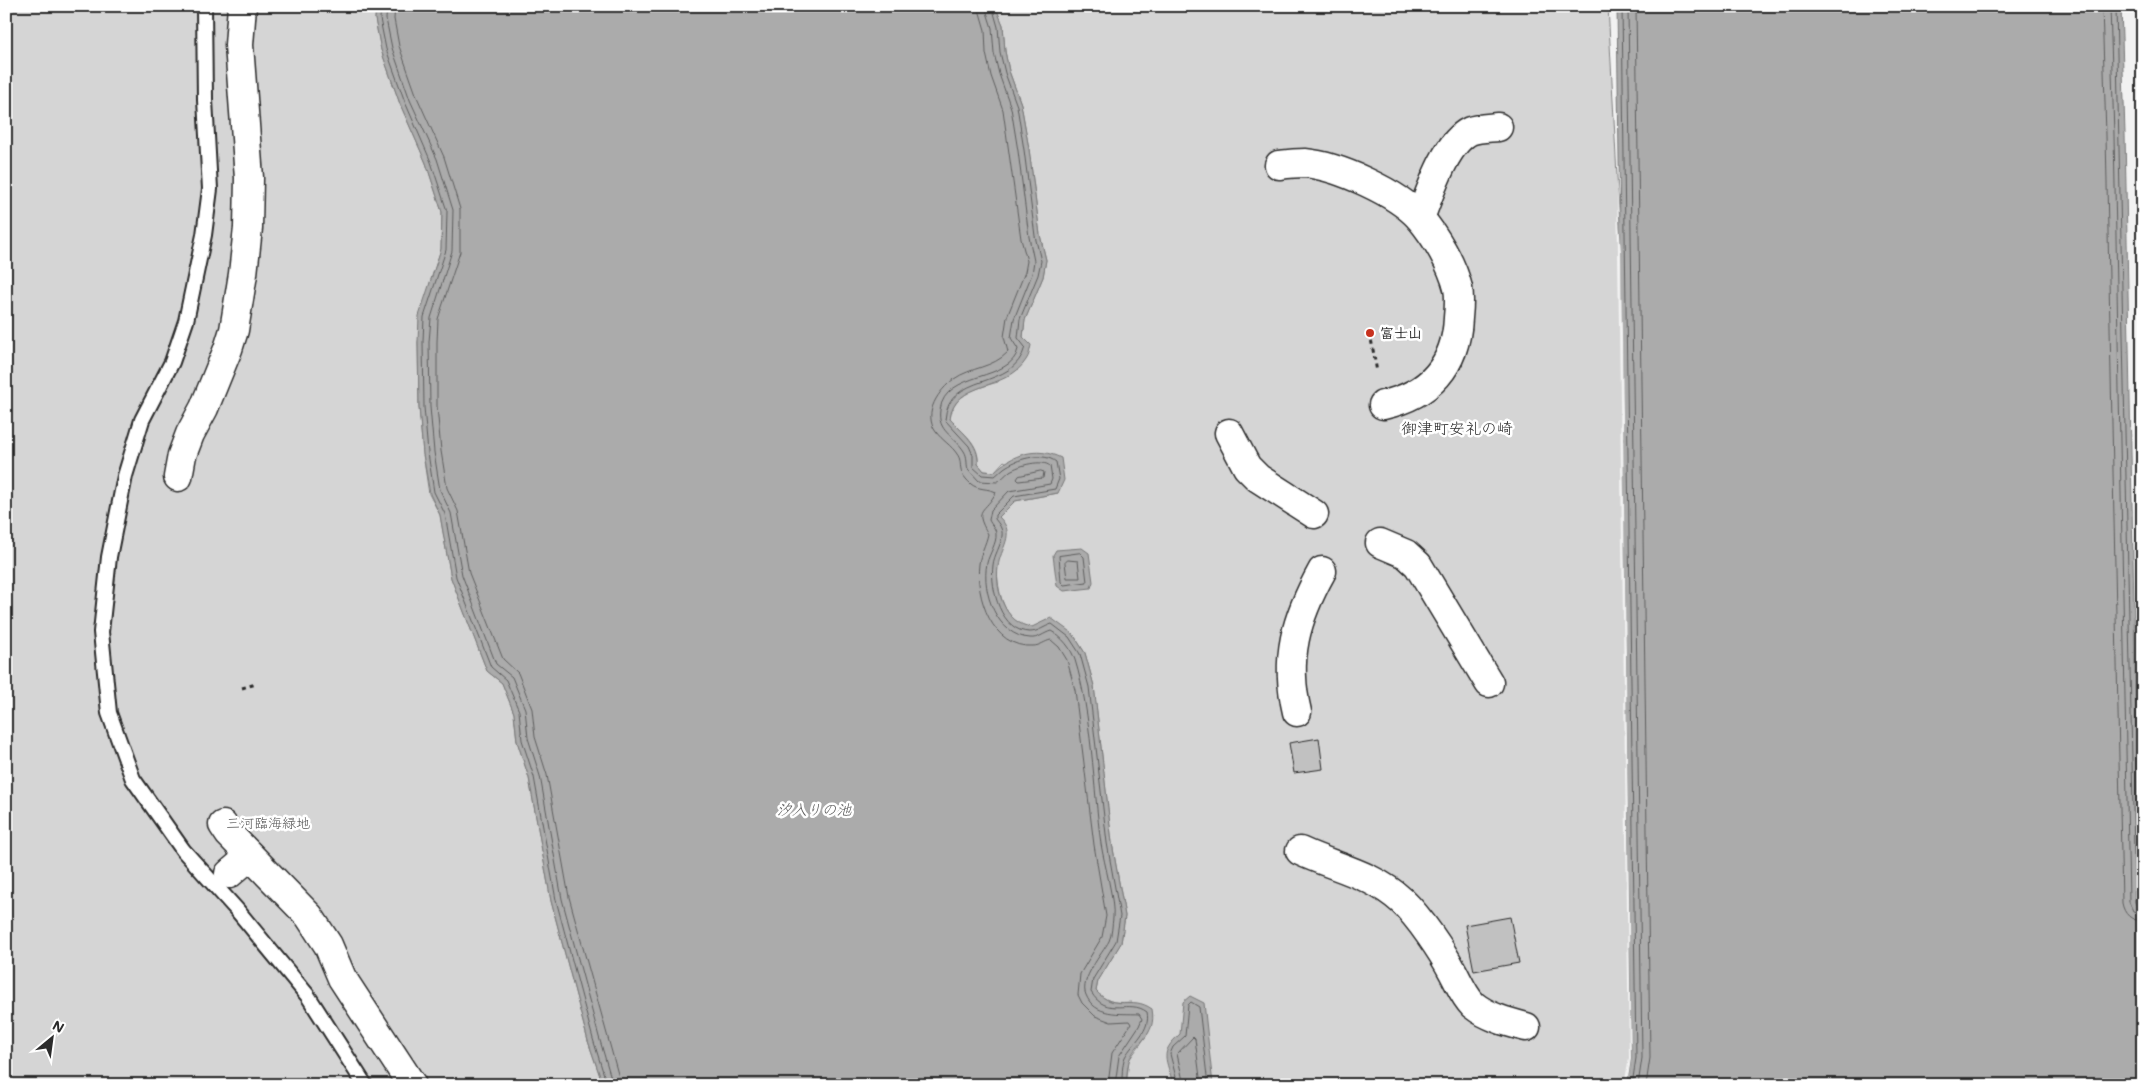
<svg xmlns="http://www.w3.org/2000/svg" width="2149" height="1091" font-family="Mali,'Klee One',sans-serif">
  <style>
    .green { fill: #d5d5d5; stroke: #808080 }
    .water { fill: #ababab; stroke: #787878 }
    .pier { fill: #f2f2f2 }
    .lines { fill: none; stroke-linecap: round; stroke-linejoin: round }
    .shore { stroke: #5e5e5e; stroke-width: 1 }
    .building { fill: #c1c1c1; stroke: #2b2b2b }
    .lane-casing { stroke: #2b2b2b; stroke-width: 18 }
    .street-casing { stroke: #2b2b2b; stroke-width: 31 }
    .path { stroke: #2b2b2b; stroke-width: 3; stroke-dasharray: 4 4; stroke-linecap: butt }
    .lane { stroke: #fff; stroke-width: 14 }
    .street { stroke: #fff; stroke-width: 28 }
    .poi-dot { fill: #c8321e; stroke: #fff; stroke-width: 2 }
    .labels { text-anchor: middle; stroke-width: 5; stroke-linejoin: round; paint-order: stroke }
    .poi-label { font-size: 14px; font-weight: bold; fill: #2b2b2b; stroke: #fff; text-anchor: start }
    .park-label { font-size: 14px; fill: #565656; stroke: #fff }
    .water-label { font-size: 15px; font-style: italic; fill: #585858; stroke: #fff }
    .quarter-label { font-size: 16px; fill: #2b2b2b; stroke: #fff }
  </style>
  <rect width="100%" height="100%" fill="#f2f2f2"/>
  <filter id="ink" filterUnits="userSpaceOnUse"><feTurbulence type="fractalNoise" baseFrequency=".02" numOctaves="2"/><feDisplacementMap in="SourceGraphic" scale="10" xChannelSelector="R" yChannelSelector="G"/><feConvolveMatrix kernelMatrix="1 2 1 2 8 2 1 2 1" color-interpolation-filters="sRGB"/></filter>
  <g filter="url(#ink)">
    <g class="green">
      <path d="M 6,6 L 376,6 L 375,19 L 381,50 L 400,104 L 426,163 L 442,212 L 441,249 L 430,283 L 418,342 L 419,407 L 423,454 L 429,494 L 440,515 L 451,578 L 487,671 L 502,683 L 514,713 L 517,741 L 529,778 L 551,901 L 588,1041 L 603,1085 L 6,1085 Z"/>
      <path d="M 995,6 L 1608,6 L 1621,252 L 1631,1059 L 1627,1085 L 1126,1085 L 1129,1060 L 1149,1032 L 1132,1002 C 1116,1003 1107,1003 1096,991 L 1098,981 L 1121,943 L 1125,916 L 1112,843 L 1094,686 L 1085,653 L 1073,634 L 1024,626 C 988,610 998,550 999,517 L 1015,501 L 1058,493 L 1004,461 L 994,472 L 984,471 L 978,464 C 980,444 963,433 950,419 C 953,394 977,388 998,382 L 1023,337 L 1025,320 L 1043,277 L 1046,260 L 1040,235 L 1029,149 L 1021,104 L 1009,71 L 1005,51 L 1003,25 Z"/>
    </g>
    <g class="water">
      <path d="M 376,6 L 996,8 L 1003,25 L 1005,51 L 1009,71 L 1021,104 L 1029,149 L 1040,235 L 1046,260 L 1043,277 L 1025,320 L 1023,337 L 1031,345 C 1030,350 1029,356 1026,360 C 1006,392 954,380 950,419 C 963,433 979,444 978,464 L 984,471 L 994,472 C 1012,454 1037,446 1061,458 L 1064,480 L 1058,493 L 1015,501 L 999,517 C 1017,534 1000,548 998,567 C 995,591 1005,624 1032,627 L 1051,618 L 1073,634 L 1085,653 L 1094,686 L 1112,843 L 1125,916 L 1121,943 L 1098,981 L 1096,991 C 1116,1013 1131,994 1152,1009 C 1157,1037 1136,1040 1129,1061 C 1127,1068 1127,1077 1126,1085 L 603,1085 L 588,1041 L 551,901 L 529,778 L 517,741 L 514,713 L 502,683 L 487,671 L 451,578 L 440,515 L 430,494 L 423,454 L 419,407 L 418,342 L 419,316 L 441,249 L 442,212 L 426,163 L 400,104 L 381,50 L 375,19 Z"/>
      <path d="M 1617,6 L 2121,6 L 2125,134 L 2143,1085 L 1627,1085 L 1631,1059 Z"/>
      <path d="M 1082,548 L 1089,553 L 1093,582 L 1091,588 L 1064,591 L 1057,586 L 1053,555 L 1056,550 Z"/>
      <path d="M 1190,996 L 1204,1003 L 1213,1085 L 1173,1085 C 1167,1058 1158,1054 1180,1034 L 1183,1002 Z"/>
    </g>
    <path class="pier" d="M 1617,183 L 1621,252 L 1631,1059 L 1627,1085 L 1624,1085 L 1629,1058 Z"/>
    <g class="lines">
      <g class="shore">
        <path d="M 381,6 L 380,19 L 386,49 L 405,102 L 431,162 L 447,211 L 446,250 L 424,317 L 423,342 L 424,407 L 428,453 L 434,492 L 445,514 L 456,577 L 491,667 L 506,680 L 519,711 L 522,740 L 534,777 L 556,900 L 593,1039 L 607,1085"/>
        <path d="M 387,6 L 386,19 L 392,48 L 410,100 L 437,159 L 453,210 L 452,251 L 431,318 L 429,342 L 430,407 L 434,452 L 440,490 L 451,513 L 462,575 L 496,664 L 512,677 L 525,709 L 528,738 L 540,776 L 562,899 L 599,1037 L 613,1085"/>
        <path d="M 395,6 L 394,19 L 399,46 L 417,97 L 444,157 L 460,209 L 460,252 L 438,319 L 437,342 L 437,406 L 441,451 L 447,488 L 458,511 L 469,573 L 503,659 L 518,673 L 532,709 L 535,737 L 547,775 L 569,897 L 621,1085"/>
        <path d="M 978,6 L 985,30 L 986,53 L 991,76 L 1003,110 L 1021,239 L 1027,261 L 1025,272 L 1007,317 L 1004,337 L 1008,352 C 993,368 971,367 954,379 C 939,390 922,413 936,432 C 942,440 952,446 957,454 C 964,463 955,470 971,484 C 978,490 988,488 996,492 C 986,513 972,507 988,534 C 986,544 980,554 979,564 C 975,596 992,649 1033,646 C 1040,646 1045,641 1051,640 L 1059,647 L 1067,660 L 1075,690 L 1094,845 L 1106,916 L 1102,937 L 1080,974 L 1078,995 L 1082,1003 L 1095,1016 L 1111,1022 L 1129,1021 L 1131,1024 L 1112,1053 L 1108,1085"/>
        <path d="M 985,6 L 992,28 L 994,53 L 999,74 L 1011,108 L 1018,151 L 1029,237 L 1034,261 L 1032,274 L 1014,319 L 1011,338 L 1018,349 C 1012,382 945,370 940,410 C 937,432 954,435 964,451 C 968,457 966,463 968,469 L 979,481 L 997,482 C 1002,479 1005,475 1010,471 C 1020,465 1042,459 1050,466 L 1052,479 L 1050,484 L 1009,491 L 991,510 L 989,520 C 991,525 996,528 996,534 C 997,543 989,554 987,563 C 981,592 997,636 1030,638 C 1038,639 1044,633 1051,631 C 1062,637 1071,648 1075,660 C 1092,715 1093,785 1101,844 C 1104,863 1115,901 1113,918 C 1112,925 1112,935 1109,941 C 1102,954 1079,980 1086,995 C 1095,1017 1120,1013 1139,1014 L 1142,1019 L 1139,1026 L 1119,1056 L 1115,1085"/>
        <path d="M 992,6 L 998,27 L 1000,52 L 1005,73 L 1017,106 L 1024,150 L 1035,236 L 1041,261 L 1038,275 L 1020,319 L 1018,338 L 1025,347 C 1014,391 948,371 945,420 L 969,446 L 973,455 L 973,467 L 982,475 L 995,476 C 999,473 1003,468 1007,466 C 1020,458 1044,452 1056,462 L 1059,479 L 1055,489 L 1014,496 L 995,515 L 995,519 C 999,524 1003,529 1002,536 C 1001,546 994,555 993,565 C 990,589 1001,632 1030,632 C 1038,632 1045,626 1052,624 L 1069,637 L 1080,654 L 1089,687 L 1107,843 L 1120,916 L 1116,941 L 1093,979 L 1091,992 C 1107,1019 1129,998 1147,1012 C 1151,1031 1133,1042 1125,1057 C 1122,1064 1122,1077 1122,1085"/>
        <path d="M 1622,6 L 1636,1058 L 1632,1085"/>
        <path d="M 1628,6 L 1642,1058 L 1638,1085"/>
        <path d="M 1636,6 L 1650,1058 L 1646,1085"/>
        <path d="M 2102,6 L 2106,135 L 2122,903 C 2124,914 2131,921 2143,921"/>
        <path d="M 2110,6 L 2114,135 L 2129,902 L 2133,911 L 2143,914"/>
        <path d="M 2116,6 L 2135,902 L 2137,906 L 2143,908"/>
        <path d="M 1041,471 L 1044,472 L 1043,478 L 1019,481 L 1017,479 L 1019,476 Z"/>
        <path d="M 1080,553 L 1084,557 L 1087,582 L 1064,585 L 1061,582 L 1059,556 Z"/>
        <path d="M 1068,560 L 1078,561 L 1080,578 L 1067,578 L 1065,563 Z"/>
        <path d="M 1178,1085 L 1170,1054 L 1173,1047 L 1185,1036 L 1188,1005 L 1191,1002 L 1199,1007 L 1208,1085"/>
        <path d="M 1184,1085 L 1177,1054 L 1193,1037 L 1195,1039 L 1201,1085"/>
      </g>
    </g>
    <g class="building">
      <path d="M 1319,738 L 1323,769 L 1294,773 L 1289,743 Z"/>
      <path d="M 1510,917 L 1519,963 L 1474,971 L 1465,925 Z"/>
    </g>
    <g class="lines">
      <g class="lane-casing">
        <path id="lane" d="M 204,6 L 205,100 L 210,189 L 204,235 L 186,321 L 172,362 L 142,420 L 125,476 L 109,557 L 101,632 L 109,713 L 133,779 L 183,850 L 237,910 L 308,996 L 365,1085"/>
      </g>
      <g class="street-casing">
        <g id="street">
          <path d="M 1279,165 C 1287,164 1297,163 1305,163 C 1338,166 1398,193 1420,218 C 1436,237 1452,264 1458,288 C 1460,298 1459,308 1458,318 C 1456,366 1429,395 1383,405"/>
          <path d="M 1420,218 C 1430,193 1445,143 1470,131 C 1478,128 1489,128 1498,127"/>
          <path d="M 1229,433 L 1247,467 L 1258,478 L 1314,514"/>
          <path d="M 178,477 L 182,455 L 190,434 L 204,408 L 228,349 L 234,330 L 243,274 L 248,228 L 249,178 L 239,45 L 242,6"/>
          <path d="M 1380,543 L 1406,554 L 1418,565 L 1489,683"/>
          <path d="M 1297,712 C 1284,658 1296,618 1322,571"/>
          <path d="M 223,825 L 229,834 L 309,916 L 328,945 L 342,978 L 412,1085"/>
          <path d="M 1300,851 C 1334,867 1373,874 1402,901 C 1419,917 1442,951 1453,972 C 1459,983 1464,996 1473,1005 C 1488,1017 1507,1022 1526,1027"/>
          <path d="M 229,874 L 250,856"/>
        </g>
      </g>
      <g class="path">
        <path d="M 1370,333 L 1377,372"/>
        <path d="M 242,688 L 256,684"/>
      </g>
      <use href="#lane" class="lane"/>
      <use href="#street" class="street"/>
    </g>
  </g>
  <circle class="poi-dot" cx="1370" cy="333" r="5"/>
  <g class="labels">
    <g class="poi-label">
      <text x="1380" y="338">富士山</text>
    </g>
    <g class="park-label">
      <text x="268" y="828">三河臨海緑地</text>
    </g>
    <g class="water-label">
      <text x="814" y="815">汐入りの池</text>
    </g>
    <g class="quarter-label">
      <text x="1457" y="434">御津町安礼の崎</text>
    </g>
  </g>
  <rect width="2149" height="1091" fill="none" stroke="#fff" stroke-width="25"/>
  <rect x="12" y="12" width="2124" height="1066" fill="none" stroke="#2b2b2b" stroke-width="2" filter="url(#ink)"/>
  <g transform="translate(52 1038) rotate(29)" stroke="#ffffff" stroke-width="4" paint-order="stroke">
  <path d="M0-4L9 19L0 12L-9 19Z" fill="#2b2b2b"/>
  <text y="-8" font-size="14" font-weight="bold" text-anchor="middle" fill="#2b2b2b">N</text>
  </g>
</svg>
